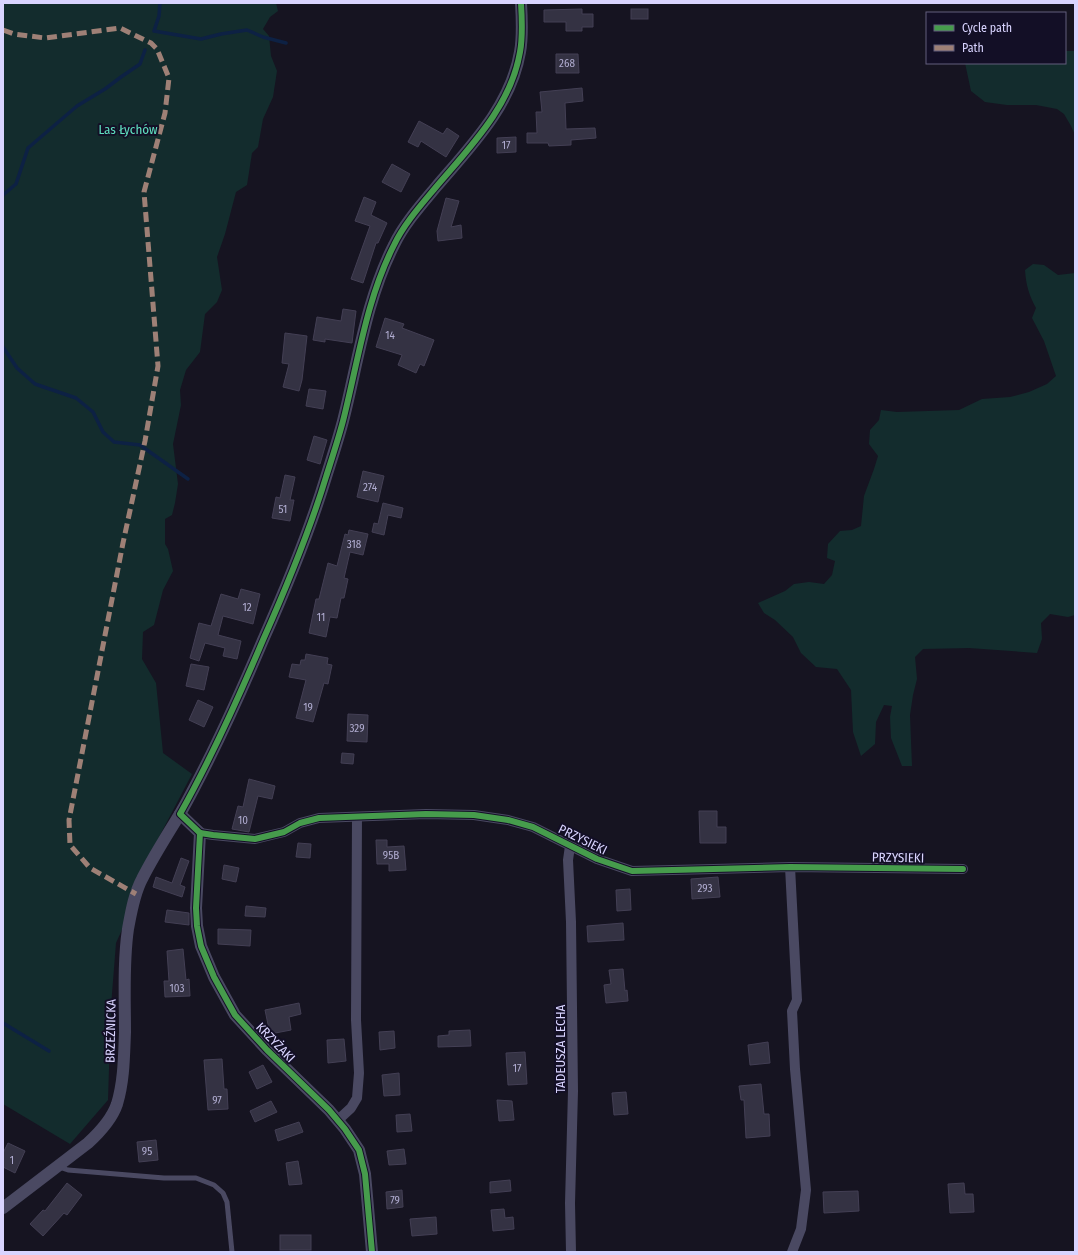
<svg xmlns="http://www.w3.org/2000/svg" width="1078" height="1255" font-family="'Fira Sans Condensed',sans-serif">
  <style>
    .green { fill: #132c2d }
    .lines { fill: none; stroke-linecap: round; stroke-linejoin: round }
    .stream { stroke: #0d2144; stroke-width: 3.5 }
    .building { fill: #343243; stroke: #433f54 }
    .service { stroke: #4a4962; stroke-width: 5 }
    .minor { stroke: #4a4962; stroke-width: 10 }
    .tertiary { stroke: #4a4962; stroke-width: 12 }
    .quiet { stroke: #9e8076; stroke-width: 5; stroke-dasharray: 10 5; stroke-linecap: butt }
    .cycleway-casing { stroke: #130f26; stroke-width: 8 }
    .cycleway { stroke: #469c4c; stroke-width: 6 }
    .labels { text-anchor: middle; stroke-width: 4; stroke-linejoin: round; paint-order: stroke }
    .number-label { font-size: 11px; fill: #b0acd0 }
    .park-label { font-size: 13px; fill: #5fe0c0; stroke: #130f26 }
    .street-label { font-size: 13px; fill: #d9d4ff; stroke: #130f26 }
  </style>
  <rect width="100%" height="100%" fill="#161421"/>
  <g class="green">
    <path d="M 3,3 L 276,3 L 278,11 L 270,17 L 263,29 L 269,36 L 271,56 L 277,71 L 273,97 L 263,119 L 258,147 L 252,153 L 247,185 L 236,192 L 225,234 L 217,257 L 222,290 L 217,302 L 205,314 L 200,352 L 186,370 L 180,390 L 181,405 L 173,444 L 178,484 L 175,503 L 172,515 L 165,519 L 165,544 L 168,549 L 173,571 L 163,590 L 154,625 L 143,632 L 142,659 L 156,683 L 163,753 L 192,774 L 137,879 L 125,923 L 116,943 L 111,1006 L 108,1100 L 70,1144 L 3,1104 Z"/>
    <path d="M 1065,51 L 1075,51 L 1075,135 L 1071,126 L 1064,114 L 1057,109 L 1036,105 L 1007,105 L 985,102 L 971,91 L 965,63 L 1065,63 Z"/>
    <path d="M 1033,264 L 1044,265 L 1058,275 L 1075,273 L 1075,615 L 1068,617 L 1050,614 L 1041,623 L 1042,639 L 1037,653 L 969,648 L 923,649 L 915,657 L 917,679 L 913,695 L 910,715 L 912,766 L 902,766 L 891,738 L 890,717 L 892,706 L 884,705 L 876,722 L 875,744 L 861,756 L 853,732 L 851,690 L 837,669 L 816,667 L 801,653 L 793,637 L 775,620 L 764,613 L 758,603 L 785,591 L 794,584 L 809,582 L 824,584 L 832,575 L 835,561 L 827,558 L 828,544 L 840,531 L 852,530 L 861,526 L 864,496 L 874,469 L 878,456 L 869,444 L 870,430 L 879,420 L 881,410 L 897,412 L 959,410 L 982,399 L 1010,397 L 1029,392 L 1047,384 L 1056,376 L 1044,341 L 1032,318 L 1036,308 C 1029,295 1026,285 1025,270 Z"/>
  </g>
  <g class="lines">
    <g class="stream">
      <path d="M 160,3 L 159,16 L 154,31 L 201,39 L 221,34 L 247,30 L 263,37 L 286,43"/>
      <path d="M 3,195 L 16,184 L 28,148 L 77,106 L 105,89 L 121,77 L 140,64 L 145,50"/>
      <path d="M 3,347 L 17,368 L 35,384 L 76,398 L 93,412 L 103,432 L 114,442 L 140,445 L 188,479"/>
      <path d="M 3,1023 L 49,1051"/>
    </g>
  </g>
  <g class="building">
    <path d="M 582,9 L 582,14 L 593,14 L 593,27 L 582,27 L 582,31 L 566,31 L 566,22 L 544,22 L 544,10 Z"/>
    <rect x="631" y="9" width="17" height="10"/>
    <path d="M 556,54 L 578,54 L 579,73 L 556,73 Z"/>
    <path d="M 582,88 L 583,101 L 565,103 L 566,129 L 595,128 L 596,138 L 571,140 L 571,145 L 549,146 L 548,143 L 527,143 L 527,133 L 537,133 L 536,112 L 542,112 L 540,92 Z"/>
    <path d="M 419,121 L 443,134 L 447,128 L 459,136 L 446,157 L 421,141 L 418,147 L 408,142 Z"/>
    <path d="M 516,137 L 516,152 L 497,153 L 497,138 Z"/>
    <path d="M 392,164 L 410,174 L 401,192 L 382,182 Z"/>
    <path d="M 364,197 L 376,202 L 371,215 L 387,223 L 378,243 L 376,243 L 363,283 L 351,279 L 370,226 L 355,221 Z"/>
    <path d="M 446,198 L 459,201 L 451,227 L 461,225 L 462,238 L 438,241 L 437,231 Z"/>
    <path d="M 343,309 L 356,311 L 352,343 L 325,339 L 325,342 L 313,340 L 317,317 L 341,321 Z"/>
    <path d="M 385,318 L 404,324 L 402,328 L 434,340 L 424,366 L 420,364 L 416,373 L 398,365 L 402,355 L 376,347 Z"/>
    <path d="M 285,333 L 307,336 L 302,380 L 299,391 L 283,387 L 289,364 L 282,363 Z"/>
    <path d="M 309,389 L 326,391 L 323,409 L 306,406 Z"/>
    <path d="M 314,436 L 327,440 L 320,464 L 307,460 Z"/>
    <path d="M 363,471 L 384,476 L 378,502 L 357,497 Z"/>
    <path d="M 285,475 L 295,477 L 290,500 L 294,500 L 290,521 L 272,518 L 276,497 L 280,498 Z"/>
    <path d="M 383,503 L 403,508 L 401,518 L 388,515 L 384,535 L 372,532 L 374,523 L 378,524 Z"/>
    <path d="M 349,530 L 368,534 L 363,555 L 350,552 L 344,578 L 348,579 L 344,598 L 341,598 L 337,618 L 330,617 L 326,637 L 309,633 L 316,599 L 319,599 L 328,563 L 337,566 L 345,534 L 348,535 Z"/>
    <path d="M 241,589 L 260,594 L 253,624 L 223,616 L 218,635 L 241,641 L 237,659 L 223,656 L 225,648 L 205,643 L 199,661 L 190,658 L 199,623 L 211,626 L 221,594 L 238,599 Z"/>
    <path d="M 306,654 L 328,658 L 327,664 L 332,665 L 328,684 L 324,683 L 313,722 L 296,718 L 306,680 L 289,677 L 292,664 L 300,665 L 301,660 L 305,660 Z"/>
    <path d="M 191,664 L 209,667 L 204,690 L 186,686 Z"/>
    <path d="M 198,700 L 213,707 L 204,727 L 189,720 Z"/>
    <path d="M 348,714 L 368,715 L 367,742 L 347,741 Z"/>
    <path d="M 342,753 L 354,754 L 353,764 L 341,763 Z"/>
    <path d="M 249,779 L 275,786 L 272,799 L 258,796 L 249,832 L 232,829 L 238,806 L 243,807 Z"/>
    <path d="M 699,811 L 717,811 L 717,827 L 726,827 L 726,843 L 700,843 Z"/>
    <path d="M 376,840 L 387,840 L 387,847 L 404,846 L 406,870 L 389,871 L 389,864 L 377,864 Z"/>
    <path d="M 298,843 L 311,844 L 310,858 L 296,857 Z"/>
    <path d="M 181,858 L 189,861 L 180,885 L 185,887 L 182,897 L 153,887 L 156,877 L 172,883 Z"/>
    <path d="M 224,865 L 239,868 L 236,882 L 222,879 Z"/>
    <path d="M 718,877 L 720,897 L 692,899 L 691,879 Z"/>
    <path d="M 630,889 L 631,910 L 617,911 L 616,890 Z"/>
    <path d="M 246,906 L 266,908 L 265,917 L 245,916 Z"/>
    <path d="M 167,910 L 189,913 L 189,925 L 165,922 Z"/>
    <path d="M 623,923 L 624,940 L 588,942 L 587,926 Z"/>
    <path d="M 218,929 L 251,930 L 250,946 L 218,944 Z"/>
    <path d="M 183,949 L 186,980 L 189,979 L 190,996 L 165,997 L 164,981 L 169,981 L 167,951 Z"/>
    <path d="M 623,969 L 625,991 L 627,990 L 628,1001 L 606,1003 L 604,985 L 611,984 L 609,970 Z"/>
    <path d="M 299,1003 L 301,1014 L 289,1017 L 291,1030 L 270,1034 L 265,1010 Z"/>
    <path d="M 470,1030 L 471,1046 L 438,1047 L 438,1036 L 449,1035 L 449,1031 Z"/>
    <path d="M 394,1031 L 395,1048 L 380,1050 L 379,1032 Z"/>
    <path d="M 344,1039 L 346,1061 L 328,1063 L 327,1040 Z"/>
    <path d="M 768,1042 L 770,1063 L 750,1065 L 748,1045 Z"/>
    <path d="M 525,1052 L 527,1084 L 508,1085 L 506,1053 Z"/>
    <path d="M 222,1059 L 224,1089 L 227,1089 L 228,1109 L 208,1110 L 204,1060 Z"/>
    <path d="M 263,1065 L 272,1082 L 257,1089 L 249,1072 Z"/>
    <path d="M 399,1073 L 400,1095 L 384,1096 L 382,1075 Z"/>
    <path d="M 761,1084 L 764,1114 L 769,1114 L 770,1136 L 746,1138 L 744,1100 L 741,1100 L 739,1086 Z"/>
    <path d="M 626,1092 L 628,1114 L 614,1115 L 612,1093 Z"/>
    <path d="M 497,1100 L 512,1101 L 514,1120 L 499,1121 Z"/>
    <path d="M 271,1101 L 277,1112 L 255,1122 L 250,1111 Z"/>
    <path d="M 410,1114 L 412,1131 L 397,1132 L 396,1115 Z"/>
    <path d="M 299,1122 L 303,1132 L 278,1141 L 275,1130 Z"/>
    <path d="M 156,1140 L 158,1160 L 139,1162 L 137,1142 Z"/>
    <path d="M 8,1143 L 25,1151 L 15,1173 L 3,1167 L 3,1153 Z"/>
    <path d="M 404,1149 L 406,1164 L 389,1165 L 387,1151 Z"/>
    <path d="M 298,1161 L 302,1184 L 289,1185 L 286,1163 Z"/>
    <path d="M 510,1180 L 511,1191 L 490,1193 L 490,1182 Z"/>
    <path d="M 67,1183 L 82,1195 L 67,1215 L 64,1213 L 43,1236 L 30,1224 L 43,1210 L 45,1211 Z"/>
    <path d="M 964,1183 L 965,1194 L 973,1194 L 974,1212 L 950,1213 L 948,1184 Z"/>
    <path d="M 402,1190 L 403,1207 L 387,1209 L 386,1192 Z"/>
    <path d="M 858,1191 L 859,1211 L 824,1213 L 823,1192 Z"/>
    <path d="M 504,1209 L 505,1218 L 513,1217 L 514,1229 L 493,1231 L 491,1210 Z"/>
    <path d="M 436,1217 L 437,1234 L 412,1236 L 410,1219 Z"/>
    <rect x="280" y="1235" width="31" height="15"/>
  </g>
  <g class="lines">
    <path class="service" d="M 59,1167 L 68,1170 L 164,1178 L 196,1178 L 214,1185 L 223,1193 L 227,1202 L 232,1252"/>
    <g class="minor">
      <path d="M 200,833 L 213,835 L 255,839 L 284,832 L 300,823 L 319,818 L 426,814 L 474,815 L 508,820 L 533,827 L 597,859 L 632,871 L 790,867 L 963,869"/>
      <path d="M 570,846 L 568,860 L 571,922 L 573,1091 L 570,1203 L 571,1252"/>
      <path d="M 790,867 L 797,1000 L 792,1011 L 795,1069 L 806,1190 L 801,1229 L 792,1252"/>
      <path d="M 338,1120 L 351,1108 L 357,1098 L 359,1073 L 356,1020 L 357,817"/>
    </g>
    <g class="tertiary">
      <path d="M 3,1208 L 88,1143 C 100,1132 112,1119 117,1104 C 124,1081 124,1056 125,1032 C 125,998 123,963 128,929 C 131,913 134,894 142,879 C 153,857 167,835 180,814"/>
      <path d="M 372,1252 L 365,1174 L 359,1150 L 345,1129 L 329,1110 L 267,1050 L 235,1015 L 214,977 L 201,946 L 197,926 L 196,908 L 200,833 L 180,814 C 212,757 238,699 263,640 C 287,586 309,533 326,477 C 332,458 338,440 343,421 C 358,362 366,300 394,245 C 404,224 421,205 436,187 C 470,147 511,106 520,52 C 523,36 522,19 521,3"/>
    </g>
    <path class="quiet" d="M 3,30 L 14,34 L 45,38 L 120,28 L 151,43 L 157,49 L 169,78 L 165,113 L 144,192 L 158,366 L 145,441 L 123,543 L 69,820 L 70,845 L 90,868 L 136,894"/>
    <g class="cycleway-casing">
      <g id="cycleway">
        <path d="M 200,833 L 180,814 C 212,757 238,699 263,640 C 287,586 309,533 326,477 C 332,458 338,440 343,421 C 358,362 366,300 394,245 C 404,224 421,205 436,187 C 470,147 511,106 520,52 C 523,36 522,19 521,3"/>
        <path d="M 200,833 L 213,835 L 255,839 L 284,832 L 300,823 L 319,818 L 426,814 L 474,815 L 508,820 L 533,827 L 597,859 L 632,871 L 790,867 L 963,869"/>
        <path d="M 200,833 L 196,908 L 197,926 L 201,946 L 214,977 L 235,1015 L 267,1050 L 329,1110 L 345,1129 L 359,1150 L 365,1174 L 372,1252"/>
      </g>
    </g>
    <use href="#cycleway" class="cycleway"/>
  </g>
  <g class="labels">
    <g class="number-label">
      <text x="567" y="67">268</text>
      <text x="506" y="149">17</text>
      <text x="390" y="339">14</text>
      <text x="370" y="491">274</text>
      <text x="283" y="513">51</text>
      <text x="354" y="548">318</text>
      <text x="247" y="611">12</text>
      <text x="321" y="621">11</text>
      <text x="308" y="711">19</text>
      <text x="357" y="732">329</text>
      <text x="243" y="824">10</text>
      <text x="391" y="859">95B</text>
      <text x="705" y="892">293</text>
      <text x="177" y="992">103</text>
      <text x="517" y="1072">17</text>
      <text x="217" y="1104">97</text>
      <text x="147" y="1155">95</text>
      <text x="12" y="1164">1</text>
      <text x="395" y="1204">79</text>
    </g>
    <g class="park-label">
      <text x="128" y="134">Las Łychów</text>
    </g>
    <g class="street-label">
      <text transform="translate(583 839) rotate(26)" y="5">PRZYSIEKI</text>
      <text transform="translate(898 857) rotate(1)" y="5">PRZYSIEKI</text>
      <text transform="translate(110 1031) rotate(-89)" y="5">BRZEŹNICKA</text>
      <text transform="translate(276 1042) rotate(46)" y="5">KRZYŻAKI</text>
      <text transform="translate(560 1049) rotate(-90)" y="5">TADEUSZA LECHA</text>
    </g>
  </g>
  <rect width="1078" height="1255" fill="none" stroke="#d9d4ff" stroke-width="8"/>
  <rect x="926" y="12" width="140" height="52" fill="#130f26" stroke="#625e7d"/>
  <rect x="934" y="25" width="20" height="6" fill="#469c4c" stroke="#625e7d"/>
  <text x="962" y="32" font-size="12" fill="#d9d4ff">Cycle path</text>
  <rect x="934" y="45" width="20" height="6" fill="#9e8076" stroke="#625e7d"/>
  <text x="962" y="52" font-size="12" fill="#d9d4ff">Path</text>
</svg>
